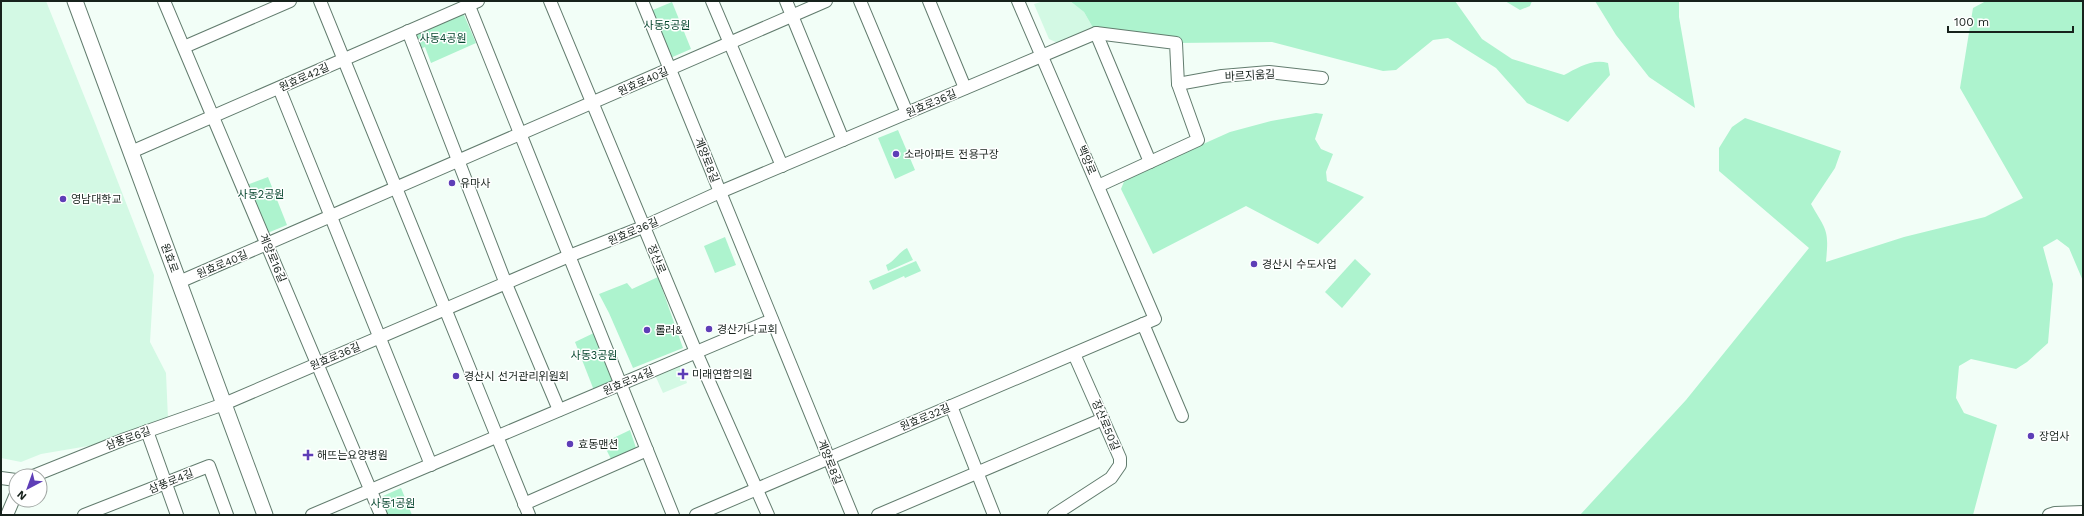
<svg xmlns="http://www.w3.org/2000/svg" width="2084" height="516" font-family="'Work Sans','Noto Sans KR',sans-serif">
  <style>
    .built { fill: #d3f9e4 }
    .green { fill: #adf3ce }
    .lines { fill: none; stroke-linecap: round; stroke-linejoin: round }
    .minor-casing { stroke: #627c6e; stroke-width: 14 }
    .major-casing { stroke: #627c6e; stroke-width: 17 }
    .minor { stroke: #fff; stroke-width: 12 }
    .major { stroke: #fff; stroke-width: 15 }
    .poi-dot { fill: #5e3eb7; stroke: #fff; stroke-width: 1.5 }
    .labels { text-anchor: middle; stroke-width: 3; stroke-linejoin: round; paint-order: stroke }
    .park-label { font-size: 11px; fill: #07472f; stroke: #fff }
    .street-label { font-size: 11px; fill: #17221c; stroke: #fff }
    .poi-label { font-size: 11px; fill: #17221c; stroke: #fff; text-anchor: start }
  </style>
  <rect width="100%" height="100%" fill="#f2fef7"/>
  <g class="built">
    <path d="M 1,1 L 46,1 L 95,123 L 154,275 L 150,342 L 166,373 L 168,419 L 94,445 L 41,454 L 21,462 L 1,458 Z"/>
    <path d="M 1044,1 L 1070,1 L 1084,12 L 1096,33 L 1064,46 L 1049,39 L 1034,4 Z"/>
    <path d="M 681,365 L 687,383 L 663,393 L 655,375 Z"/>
  </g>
  <g class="green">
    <path d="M 1070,1 L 1455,1 L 1482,39 L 1512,59 L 1564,75 C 1577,68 1593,58 1608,63 L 1610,75 L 1568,122 L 1527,103 L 1496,68 L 1448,38 L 1433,40 L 1396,70 L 1383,71 L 1272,42 L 1176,43 L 1096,33 L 1084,12 Z"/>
    <path d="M 1505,1 L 1532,1 L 1530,6 L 1520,10 Z"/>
    <path d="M 1595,1 L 1679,1 L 1679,17 L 1695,108 L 1649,77 L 1616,35 Z"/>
    <path d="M 1986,1 L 2083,1 L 2083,281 L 2069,248 L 2057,239 L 2043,247 L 2053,284 L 2048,343 L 2027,362 L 2016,369 L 1971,359 L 1959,366 L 1956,398 L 1964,413 L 1997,425 L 1973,515 L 1580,515 L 1686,400 L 1809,248 L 1719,171 L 1719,148 L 1732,127 L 1745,118 L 1841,151 L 1835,168 L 1811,204 C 1827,232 1829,229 1826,262 L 1904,237 L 1985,217 L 2023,198 L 1960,88 L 1973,8 Z"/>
    <path d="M 672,2 L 691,49 L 668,59 L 648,12 Z"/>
    <path d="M 457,13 L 464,15 L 476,43 L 431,63 L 425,47 L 417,50 L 410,32 Z"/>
    <path d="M 1316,113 L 1323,114 L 1315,139 L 1321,149 L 1333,154 L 1326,172 L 1327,181 L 1364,197 L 1318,244 L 1246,206 L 1153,254 L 1121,189 L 1125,179 L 1230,132 L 1271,121 Z"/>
    <path d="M 898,130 L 915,170 L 895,179 L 878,138 Z"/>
    <path d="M 268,177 L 287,225 L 265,234 L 244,186 Z"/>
    <path d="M 725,237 L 736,265 L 715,273 L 704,246 Z"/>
    <path d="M 907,248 L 913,260 L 888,271 L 886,265 C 895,261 898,253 907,248 Z"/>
    <path d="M 1355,259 L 1371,274 L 1342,308 L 1325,292 Z"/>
    <path d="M 916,261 L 921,271 L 905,278 L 904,276 L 873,290 L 869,281 Z"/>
    <path d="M 658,277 L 683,348 L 633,368 L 609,313 L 599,294 L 627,283 L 632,289 Z"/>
    <path d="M 598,331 L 617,380 L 595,393 L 575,342 Z"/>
    <path d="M 630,430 L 636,448 L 611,459 L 603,443 Z"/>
    <path d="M 401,488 L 412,515 L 382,515 L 379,502 L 383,496 Z"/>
  </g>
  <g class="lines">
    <g class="minor-casing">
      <g id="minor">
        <path d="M 164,1 L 381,515"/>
        <path d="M 320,1 L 529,515"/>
        <path d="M 467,1 L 673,515"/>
        <path d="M 550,1 L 696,352 L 768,515"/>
        <path d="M 642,1 L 852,515"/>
        <path d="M 712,1 L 782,166"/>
        <path d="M 786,1 L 843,140"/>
        <path d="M 860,1 L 907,113"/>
        <path d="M 929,1 L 965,88"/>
        <path d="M 408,31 L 506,284 L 559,410"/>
        <path d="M 1096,33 L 1150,162"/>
        <path d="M 184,47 L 290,1"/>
        <path d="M 1178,84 L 1222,76 L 1269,72 L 1322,78"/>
        <path d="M 279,88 L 431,465"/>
        <path d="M 131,152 L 478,1"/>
        <path d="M 179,282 L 826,1"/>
        <path d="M 1143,324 L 1182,416"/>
        <path d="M 951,406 L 994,515"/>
        <path d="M 147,431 L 177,515"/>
        <path d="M 33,476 L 125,439 L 224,404 L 569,256 L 643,227 L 720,192 L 1096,33 L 1176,43 L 1178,84 L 1198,140 L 1098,186"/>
        <path d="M 1,478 L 16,480"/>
        <path d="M 524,504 L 647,450"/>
        <path d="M 7,515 L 16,494"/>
        <path d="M 84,515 L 209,466 L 227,515"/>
        <path d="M 312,515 L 772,320"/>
        <path d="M 696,515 L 1155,319 L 1018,1"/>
        <path d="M 878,515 L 1103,419"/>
        <path d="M 1054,515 L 1111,478 L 1120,465 L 1120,458 L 1074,354"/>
        <path d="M 2049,515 L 2055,513 L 2083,512"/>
      </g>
    </g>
    <g class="major-casing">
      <path id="major" d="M 75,1 L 265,515"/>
    </g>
    <use href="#minor" class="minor"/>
    <use href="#major" class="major"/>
  </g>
  <g class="poi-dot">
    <circle cx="896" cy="154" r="4"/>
    <circle cx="452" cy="183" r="4"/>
    <circle cx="63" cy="199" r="4"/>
    <circle cx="1254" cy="264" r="4"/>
    <circle cx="709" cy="329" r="4"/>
    <circle cx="647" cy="330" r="4"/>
    <path d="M681 368h4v4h4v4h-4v4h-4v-4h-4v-4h4z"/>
    <circle cx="456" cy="376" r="4"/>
    <circle cx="2031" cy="436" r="4"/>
    <circle cx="570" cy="444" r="4"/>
    <path d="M306 449h4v4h4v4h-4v4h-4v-4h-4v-4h4z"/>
  </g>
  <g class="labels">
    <g class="park-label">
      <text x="667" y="29">사동5공원</text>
      <text x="443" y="42">사동4공원</text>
      <text x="261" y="198">사동2공원</text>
      <text x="594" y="359">사동3공원</text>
      <text x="393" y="507">사동1공원</text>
    </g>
    <g class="street-label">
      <text transform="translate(1250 75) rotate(-3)" y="4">바르지움길</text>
      <text transform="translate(304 77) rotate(-24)" y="4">원효로42길</text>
      <text transform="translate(643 81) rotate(-24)" y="4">원효로40길</text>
      <text transform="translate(931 103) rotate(-23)" y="4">원효로36길</text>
      <text transform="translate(707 160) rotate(68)" y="4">계양로8길</text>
      <text transform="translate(1087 160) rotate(67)" y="4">백양로</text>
      <text transform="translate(633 231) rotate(-23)" y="4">원효로36길</text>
      <text transform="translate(170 258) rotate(70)" y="4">원효로</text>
      <text transform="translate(273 258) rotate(67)" y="4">계양로16길</text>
      <text transform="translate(657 259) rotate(67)" y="4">장산로</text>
      <text transform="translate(222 264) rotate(-23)" y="4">원효로40길</text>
      <text transform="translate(335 356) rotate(-23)" y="4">원효로36길</text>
      <text transform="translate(628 381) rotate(-23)" y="4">원효로34길</text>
      <text transform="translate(925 417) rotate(-23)" y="4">원효로32길</text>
      <text transform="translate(1106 425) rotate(67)" y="4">장산로50길</text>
      <text transform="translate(128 438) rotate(-20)" y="4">삼풍로6길</text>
      <text transform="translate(830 462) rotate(68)" y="4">계양로8길</text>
      <text transform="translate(171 481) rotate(-22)" y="4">삼풍로4길</text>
    </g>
    <g class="poi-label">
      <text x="904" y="158">소라아파트 전용구장</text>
      <text x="460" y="187">유마사</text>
      <text x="71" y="203">영남대학교</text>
      <text x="1262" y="268">경산시 수도사업</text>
      <text x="717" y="333">경산가나교회</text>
      <text x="655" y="334">롤러&amp;</text>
      <text x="692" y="378">미래연합의원</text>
      <text x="464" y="380">경산시 선거관리위원회</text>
      <text x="2039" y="440">장엄사</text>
      <text x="578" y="448">효동맨션</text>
      <text x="317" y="459">해뜨는요양병원</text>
    </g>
  </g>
  <rect width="2084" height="516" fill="none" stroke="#17221c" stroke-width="4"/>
  <g transform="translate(28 488) rotate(221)"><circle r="19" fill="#ffffff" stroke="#a2a7a4"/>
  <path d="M0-3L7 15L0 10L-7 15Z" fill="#5e3eb7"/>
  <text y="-6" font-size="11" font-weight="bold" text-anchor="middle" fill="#17221c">N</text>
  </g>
  <path d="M1948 26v6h125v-6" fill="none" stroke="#17221c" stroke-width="2"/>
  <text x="1954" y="26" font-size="12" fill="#17221c" stroke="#ffffff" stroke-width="3" paint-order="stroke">100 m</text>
</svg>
